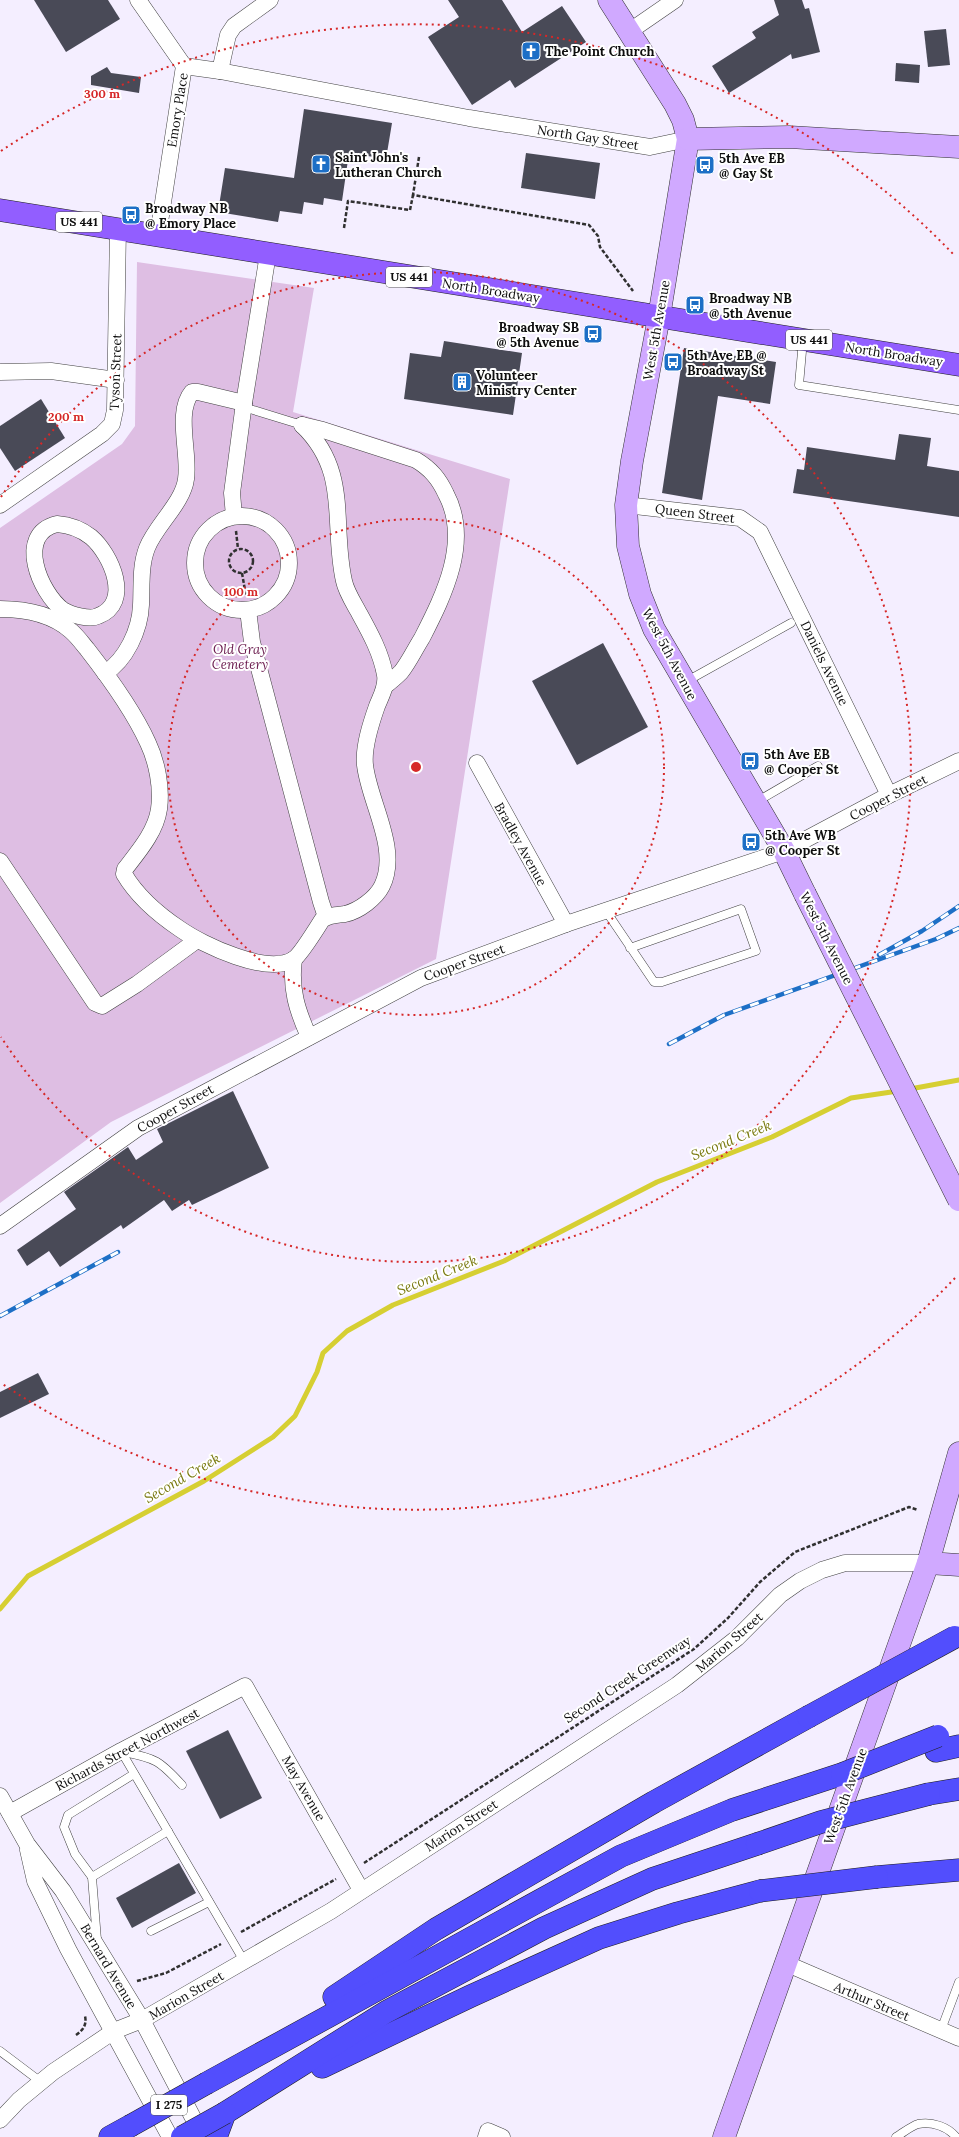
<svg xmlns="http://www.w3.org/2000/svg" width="959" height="2137" font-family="Lora,serif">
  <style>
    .cemetery { fill: #debee3 }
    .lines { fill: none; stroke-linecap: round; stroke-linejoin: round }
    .stream { stroke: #d6cf32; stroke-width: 5 }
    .building { fill: #494a57 }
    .lane-casing { stroke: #414141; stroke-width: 9 }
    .street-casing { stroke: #414141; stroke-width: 17 }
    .secondary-casing { stroke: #303030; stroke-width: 23 }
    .primary-casing { stroke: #1f1f1f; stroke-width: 23 }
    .highway-casing { stroke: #1f1f1f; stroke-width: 23 }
    .path { stroke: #303030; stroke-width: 2.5; stroke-dasharray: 4 2; stroke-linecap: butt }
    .lane { stroke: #fff; stroke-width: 8 }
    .street { stroke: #fff; stroke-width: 16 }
    .secondary { stroke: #d0a9ff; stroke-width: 22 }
    .primary { stroke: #925eff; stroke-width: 22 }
    .highway { stroke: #524efd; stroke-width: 22 }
    .rail-casing { stroke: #1d6fc6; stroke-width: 4.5 }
    .rail { stroke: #fff; stroke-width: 3; stroke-dasharray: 9; stroke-linecap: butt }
    .secondary-bridge-casing { stroke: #303030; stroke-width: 23; stroke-linecap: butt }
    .highway-bridge-casing { stroke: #1f1f1f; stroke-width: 23; stroke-linecap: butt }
    .secondary-bridge { stroke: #d0a9ff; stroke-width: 22 }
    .highway-bridge { stroke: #524efd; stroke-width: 22 }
    .ring { fill: none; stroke: #d62828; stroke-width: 2; stroke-dasharray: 2 4 }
    .labels { text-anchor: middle; stroke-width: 4; stroke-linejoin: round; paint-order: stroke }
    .shield { fill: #fff; stroke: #565656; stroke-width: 1 }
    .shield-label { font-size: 12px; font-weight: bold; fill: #0e0e0e }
    .poi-label { font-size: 13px; font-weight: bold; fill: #0e0e0e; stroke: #fff; text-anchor: start }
    .street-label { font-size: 13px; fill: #0e0e0e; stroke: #fff }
    .park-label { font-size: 13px; font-style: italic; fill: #6a1a4d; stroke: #fff }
    .water-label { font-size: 14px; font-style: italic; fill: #7a7a10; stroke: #fff }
    .centre { fill: #d62828; stroke: #fff; stroke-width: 2 }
    .ring-label { font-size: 12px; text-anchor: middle; font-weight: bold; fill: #d62828; stroke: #fff; stroke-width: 4; stroke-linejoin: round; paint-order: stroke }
  </style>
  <rect width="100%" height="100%" fill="#f4eeff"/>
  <path class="cemetery" d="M 137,262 L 314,288 L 293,412 L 510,479 L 436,959 L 111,1122 L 0,1203 L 0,528 L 122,444 L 135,426 Z"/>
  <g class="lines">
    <g class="stream">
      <path d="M 910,1089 L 959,1080"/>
      <path d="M 0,1609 L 28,1576 L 204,1481 L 273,1437 L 295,1416 L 317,1372 L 323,1353 L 347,1331 L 393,1305 L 504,1261 L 657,1182 L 772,1137 L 851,1098 L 898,1091"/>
    </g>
  </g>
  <g class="building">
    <path d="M 34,0 L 108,0 L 120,19 L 66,52 Z"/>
    <path d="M 448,0 L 502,0 L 522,32 L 562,6 L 586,42 L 515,88 L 510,80 L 472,105 L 428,37 L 459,17 Z"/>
    <path d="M 774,0 L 802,0 L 805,9 L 809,8 L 820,52 L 792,59 L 791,54 L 729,93 L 712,66 L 756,38 L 752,32 L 779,15 Z"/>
    <path d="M 946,29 L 950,65 L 928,67 L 924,31 Z"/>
    <path d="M 896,63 L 920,65 L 919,83 L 895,81 Z"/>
    <path d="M 107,67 L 111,73 L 141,77 L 139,93 L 91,85 L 91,76 Z"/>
    <path d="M 304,109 L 392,123 L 386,159 L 349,153 L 342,201 L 324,198 L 323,205 L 304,202 L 302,214 L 280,211 L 278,222 L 218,212 L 225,168 L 294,178 Z"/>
    <path d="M 526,153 L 600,163 L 595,199 L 521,188 Z"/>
    <path d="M 444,341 L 522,353 L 513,415 L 404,399 L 410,353 L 441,357 Z"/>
    <path d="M 684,348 L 776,362 L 770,404 L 718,396 L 702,500 L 662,493 Z"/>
    <path d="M 41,399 L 65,438 L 15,471 L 0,448 L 0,426 Z"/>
    <path d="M 899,434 L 931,438 L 927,466 L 959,471 L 959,517 L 793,493 L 797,469 L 804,470 L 807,447 L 895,460 Z"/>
    <path d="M 603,643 L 648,727 L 577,765 L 532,681 Z"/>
    <path d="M 233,1091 L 269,1168 L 192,1205 L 189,1200 L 172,1211 L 164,1200 L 123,1229 L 121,1225 L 60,1267 L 49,1251 L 27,1266 L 17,1250 L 76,1209 L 64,1192 L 128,1147 L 136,1160 L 163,1142 L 157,1129 Z"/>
    <path d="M 38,1373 L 49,1394 L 0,1418 L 0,1392 Z"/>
    <path d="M 228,1730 L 262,1798 L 220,1819 L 186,1751 Z"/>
    <path d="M 179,1863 L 196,1893 L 132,1928 L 116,1898 Z"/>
  </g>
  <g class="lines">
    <g class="lane-casing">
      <g id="lane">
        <path d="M 803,340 L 799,385 L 959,410"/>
        <path d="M 244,403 L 250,409 L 302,425"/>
        <path d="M 687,681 L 791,623"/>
        <path d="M 756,802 L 818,766"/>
        <path d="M 606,911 L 654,982 L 662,982 L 756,951 L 741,909 L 630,948"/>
        <path d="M 121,1751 L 244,1961"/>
        <path d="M 123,1752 C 156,1758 160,1761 182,1785"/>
        <path d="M 134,1774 L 68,1815 L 64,1827 L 75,1854 L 92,1877 L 168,1831"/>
        <path d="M 92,1877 L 97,1940"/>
        <path d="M 151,1931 L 209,1902"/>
        <path d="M 941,2030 L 959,1982"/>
        <path d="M 0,2051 L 41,2082"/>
        <path d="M 896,2137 C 903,2133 911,2126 918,2124 C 932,2121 948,2127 956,2137"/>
      </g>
    </g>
    <g class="street-casing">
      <g id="street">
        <path d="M 138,0 L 184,66 L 158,235"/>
        <path d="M 630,31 L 675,0"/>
        <path d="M 184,66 L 220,71 L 469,118 L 650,147 L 688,139"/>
        <path d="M 220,71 L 228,35 L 234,26 L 270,0"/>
        <path d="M 0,372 L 51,371 L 116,380"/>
        <path d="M 302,425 L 323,430 L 416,460 C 431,469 439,479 446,494 C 471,541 444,595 422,638 C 415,649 409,662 401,672 C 396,677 390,682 385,686"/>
        <path d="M 0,505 L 102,434 L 112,424 L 115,410 L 118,228"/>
        <path d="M 626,505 L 740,518 L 760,532 L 889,795"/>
        <circle cx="242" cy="563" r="47"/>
        <path d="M 234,516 L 232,493 L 244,403 L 268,254"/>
        <path d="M 57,524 C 70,525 81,529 91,537 C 111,554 133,603 98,616 C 90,620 71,615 63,610 C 40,593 15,534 57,524 Z"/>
        <path d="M 0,609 C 25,609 52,614 71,631 C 77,636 82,643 87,649 C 108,676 134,712 148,743 C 157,762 162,788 159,809 C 156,831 139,851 125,869 L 124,874 C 137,896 159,915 180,929 C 203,945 268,976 294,959 C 300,955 317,928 322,920 C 329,915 336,915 345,914 C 359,911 376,898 382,886 C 400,849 369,802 365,765 C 363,747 371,723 377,706 C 381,696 387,686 385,675 C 381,652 369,631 358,611 C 353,602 346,591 344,581 C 331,524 351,472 302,425"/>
        <path d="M 248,610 L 252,642 L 321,902 L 326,917"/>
        <path d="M 105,673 C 126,660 140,630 141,605 C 142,586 140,566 147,548 C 156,525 183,503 186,479 C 190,454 175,412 192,392 L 198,392 L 244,403"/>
        <path d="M 477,763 L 566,924"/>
        <path d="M 0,861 L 95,1003 L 102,1006 L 137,984 L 197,940"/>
        <path d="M 294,959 C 290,989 297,1010 309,1037"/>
        <path d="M 0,1226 L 138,1128 L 421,978 L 566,924 L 784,851 L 889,795 L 959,761"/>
        <path d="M 0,1796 L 27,1844 L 63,1891 L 142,2020 L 203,2137"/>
        <path d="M 10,1813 L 121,1751 L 245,1686 L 361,1890"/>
        <path d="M 28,1850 L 35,1881 L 68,1949 L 170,2137"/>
        <path d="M 785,1963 L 959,2038"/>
        <path d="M 0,2120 L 19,2100 L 53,2072 L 114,2031 L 142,2020 L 331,1911 L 677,1685 L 737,1638 L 780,1595 L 800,1581 L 822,1570 L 845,1563 L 928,1563"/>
        <path d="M 486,2137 L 488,2131 L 502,2137"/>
      </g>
    </g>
    <g class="secondary-casing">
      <g id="secondary">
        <path d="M 609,0 L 675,104 L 683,120 L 688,139 L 659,317 L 632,461 L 626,505 L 628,546 L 640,594 L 654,629 L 784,851 L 805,894"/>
        <path d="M 688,139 L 789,137 L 959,147"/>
        <path d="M 928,1563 L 959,1565"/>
        <path d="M 724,2137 L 928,1563 L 959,1453"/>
      </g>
    </g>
    <g class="primary-casing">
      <path id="primary" d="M 0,210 L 959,365"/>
    </g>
    <g class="highway-casing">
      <g id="highway">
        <path d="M 936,1751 L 959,1746"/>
        <path d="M 929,1794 L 959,1789"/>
        <path d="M 877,1877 L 959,1870"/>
        <path d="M 334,1997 L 436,1929 L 654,1802 L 808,1717"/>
        <path d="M 322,2067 L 471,1996 L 599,1938 L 678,1913 L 760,1891"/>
        <path d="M 207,2083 L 621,1856 L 732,1810 L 842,1774"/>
        <path d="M 110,2137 L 130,2126"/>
        <path d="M 216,2137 L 225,2113 L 386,2012 L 544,1928 L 652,1879 L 757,1844"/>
      </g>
    </g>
    <g class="path">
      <path d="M 419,157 L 413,195 L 589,225 L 598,236 L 600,247 L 633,291"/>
      <path d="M 344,228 L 348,201 L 410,210 L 413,195"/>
      <path d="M 236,531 L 238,549"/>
      <circle cx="241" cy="561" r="12"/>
      <path d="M 242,573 L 246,596"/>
      <path d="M 364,1863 L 694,1649 L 728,1618 L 760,1582 L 795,1552 L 909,1507 L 918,1510"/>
      <path d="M 241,1932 L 336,1879"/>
      <path d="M 137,1981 L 166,1973 L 221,1944"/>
      <path d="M 76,2035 C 83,2030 87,2025 85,2016"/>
    </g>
    <use href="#lane" class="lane"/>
    <use href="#street" class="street"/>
    <use href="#secondary" class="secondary"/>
    <use href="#primary" class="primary"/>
    <use href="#highway" class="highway"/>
    <g class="rail-casing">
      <g id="rail">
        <path d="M 879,955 L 922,931 L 959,906"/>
        <path d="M 669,1044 L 724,1015 L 936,939 L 959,928"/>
        <path d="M 0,1316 L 118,1252"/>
      </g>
    </g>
    <use href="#rail" class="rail"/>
    <g class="secondary-bridge-casing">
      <path id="secondary-bridge" d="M 805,894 L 959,1200"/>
    </g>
    <g class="highway-bridge-casing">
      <g id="highway-bridge">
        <path d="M 808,1717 L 955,1637"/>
        <path d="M 842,1774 L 938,1736"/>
        <path d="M 757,1844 L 821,1822 L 929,1794"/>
        <path d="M 760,1891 L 877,1877"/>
        <path d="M 130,2126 L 207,2083"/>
        <path d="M 182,2137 L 225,2113"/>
      </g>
    </g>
    <use href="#secondary-bridge" class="secondary-bridge"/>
    <use href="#highway-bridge" class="highway-bridge"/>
  </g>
  <g class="ring">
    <circle cx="416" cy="767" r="248"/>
    <path d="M1 497A495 495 0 1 1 1 1037"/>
    <path d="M955 1278A743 743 0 0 1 1 1383M1 151A743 743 0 0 1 955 256"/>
  </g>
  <defs>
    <g id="church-square" transform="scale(1)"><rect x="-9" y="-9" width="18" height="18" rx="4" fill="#1d6fc6" stroke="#fff"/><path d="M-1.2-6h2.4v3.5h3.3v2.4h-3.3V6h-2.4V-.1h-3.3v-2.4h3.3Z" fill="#fff"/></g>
    <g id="bus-square" transform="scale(1)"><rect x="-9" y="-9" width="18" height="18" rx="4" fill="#1d6fc6" stroke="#fff"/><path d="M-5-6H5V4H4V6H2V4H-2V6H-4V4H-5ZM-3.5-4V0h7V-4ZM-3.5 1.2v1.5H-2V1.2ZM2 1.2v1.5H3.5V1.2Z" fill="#fff"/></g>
    <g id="building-square" transform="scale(1)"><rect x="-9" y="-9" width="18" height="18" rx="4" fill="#1d6fc6" stroke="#fff"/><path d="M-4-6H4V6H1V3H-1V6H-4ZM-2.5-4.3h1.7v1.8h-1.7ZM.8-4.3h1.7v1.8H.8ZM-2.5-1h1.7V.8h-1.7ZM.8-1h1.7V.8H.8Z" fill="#fff"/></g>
  </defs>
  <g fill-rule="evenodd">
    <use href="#church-square" x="531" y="51"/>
    <use href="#church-square" x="321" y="164"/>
    <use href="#bus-square" x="705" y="165"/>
    <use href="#bus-square" x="131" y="215"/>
    <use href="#bus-square" x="695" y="305"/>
    <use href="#bus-square" x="593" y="334"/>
    <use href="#bus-square" x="673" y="362"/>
    <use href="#building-square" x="462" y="382"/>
    <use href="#bus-square" x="750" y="761"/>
    <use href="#bus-square" x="751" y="842"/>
  </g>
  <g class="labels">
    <g class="shield">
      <rect x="56" y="212" width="46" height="20" rx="3"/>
      <rect x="386" y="267" width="46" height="20" rx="3"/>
      <rect x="786" y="330" width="46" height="20" rx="3"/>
      <rect x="151" y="2095" width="36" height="20" rx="3"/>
    </g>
    <g class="shield-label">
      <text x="79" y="226">US 441</text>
      <text x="409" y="281">US 441</text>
      <text x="809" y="344">US 441</text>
      <text x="169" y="2109">I 275</text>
    </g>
    <g class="poi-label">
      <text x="545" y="56">The Point Church</text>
      <text x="335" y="162">Saint John's<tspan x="335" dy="15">Lutheran Church</tspan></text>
      <text x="719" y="163">5th Ave EB<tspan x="719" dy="15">@ Gay St</tspan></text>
      <text x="145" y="213">Broadway NB<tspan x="145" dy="15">@ Emory Place</tspan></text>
      <text x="709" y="303">Broadway NB<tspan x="709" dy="15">@ 5th Avenue</tspan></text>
      <text x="579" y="332" text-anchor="end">Broadway SB<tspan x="579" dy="15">@ 5th Avenue</tspan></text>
      <text x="687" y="360">5th Ave EB @<tspan x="687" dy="15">Broadway St</tspan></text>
      <text x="476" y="380">Volunteer<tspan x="476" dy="15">Ministry Center</tspan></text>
      <text x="764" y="759">5th Ave EB<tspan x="764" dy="15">@ Cooper St</tspan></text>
      <text x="765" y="840">5th Ave WB<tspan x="765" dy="15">@ Cooper St</tspan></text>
    </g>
    <g class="street-label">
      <text transform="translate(177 110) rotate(-81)" y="5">Emory Place</text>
      <text transform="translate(588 137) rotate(9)" y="5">North Gay Street</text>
      <text transform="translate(491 290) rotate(9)" y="5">North Broadway</text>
      <text transform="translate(656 330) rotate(-80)" y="5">West 5th Avenue</text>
      <text transform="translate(894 354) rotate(9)" y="5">North Broadway</text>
      <text transform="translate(115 372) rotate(-88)" y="5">Tyson Street</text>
      <text transform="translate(695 513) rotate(7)" y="5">Queen Street</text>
      <text transform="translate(670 654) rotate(62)" y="5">West 5th Avenue</text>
      <text transform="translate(825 663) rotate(64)" y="5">Daniels Avenue</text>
      <text transform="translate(888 797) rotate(-27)" y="5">Cooper Street</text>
      <text transform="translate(521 844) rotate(61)" y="5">Bradley Avenue</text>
      <text transform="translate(827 938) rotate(63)" y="5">West 5th Avenue</text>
      <text transform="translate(464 962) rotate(-20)" y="5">Cooper Street</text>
      <text transform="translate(175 1108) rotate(-29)" y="5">Cooper Street</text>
      <text transform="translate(729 1642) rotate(-41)" y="5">Marion Street</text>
      <text transform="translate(627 1679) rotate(-33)" y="5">Second Creek Greenway</text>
      <text transform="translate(127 1749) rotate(-28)" y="5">Richards Street Northwest</text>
      <text transform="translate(304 1788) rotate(60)" y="5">May Avenue</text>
      <text transform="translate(845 1796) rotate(-70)" y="5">West 5th Avenue</text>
      <text transform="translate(461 1825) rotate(-33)" y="5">Marion Street</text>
      <text transform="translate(109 1966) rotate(59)" y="5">Bernard Avenue</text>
      <text transform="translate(186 1995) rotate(-30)" y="5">Marion Street</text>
      <text transform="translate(872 2001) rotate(23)" y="5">Arthur Street</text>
    </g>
    <g class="park-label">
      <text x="240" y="654">Old Gray<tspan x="240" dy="15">Cemetery</tspan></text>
    </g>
    <g class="water-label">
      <text transform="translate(731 1140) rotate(-22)" y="5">Second Creek</text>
      <text transform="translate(437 1275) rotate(-22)" y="5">Second Creek</text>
      <text transform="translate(182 1478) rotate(-30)" y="5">Second Creek</text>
    </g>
  </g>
  <circle cx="416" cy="767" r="6" class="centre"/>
  <g class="ring-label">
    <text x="102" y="98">300 m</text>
    <text x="66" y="421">200 m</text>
    <text x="241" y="596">100 m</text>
  </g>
</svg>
